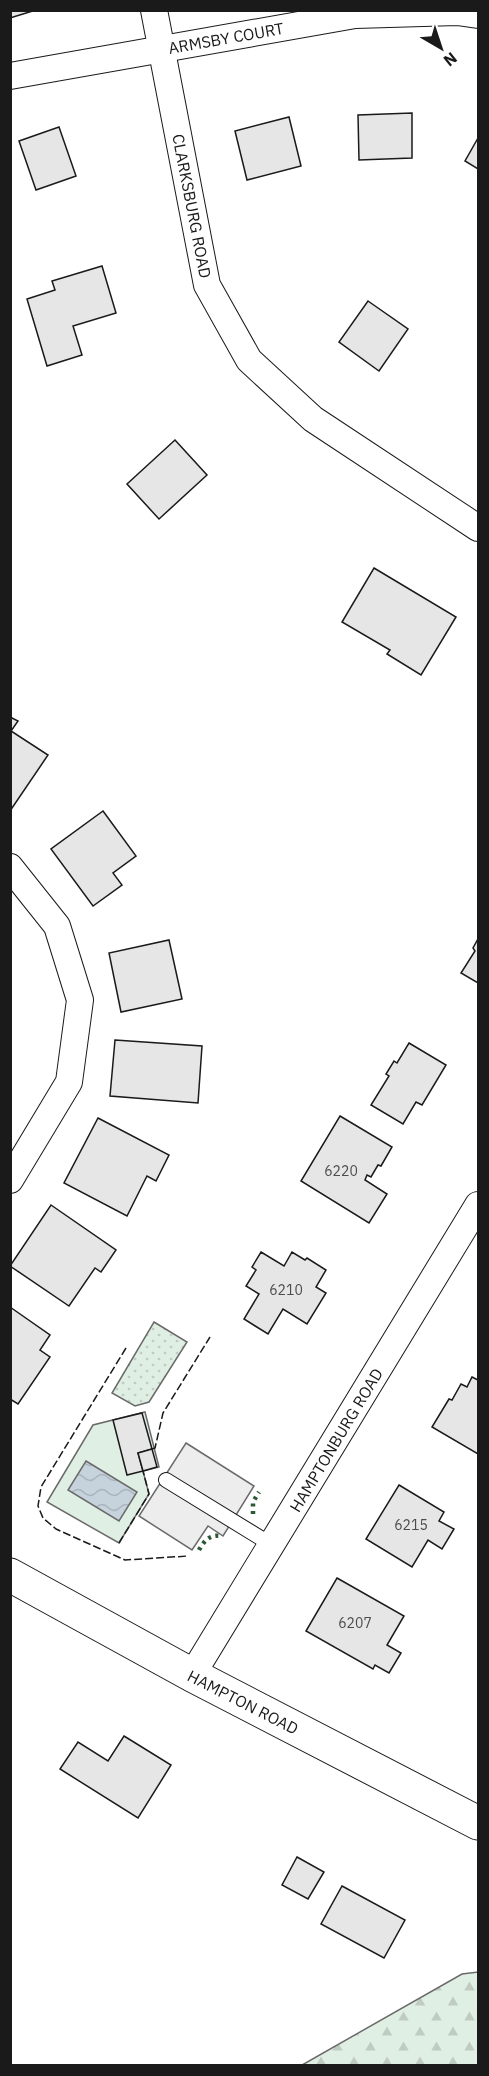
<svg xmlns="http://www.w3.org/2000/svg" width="489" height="2076" font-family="'IBM Plex Sans',sans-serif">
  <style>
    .forest { fill: url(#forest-firs); stroke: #6a6a6a; stroke-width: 1.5 }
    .park { fill: url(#park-dots); stroke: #6a6a6a; stroke-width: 1.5 }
    .pitch { fill: #e0efe3; stroke: #6a6a6a; stroke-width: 1.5 }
    .parking { fill: #ededed; stroke: #6a6a6a; stroke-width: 1.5 }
    .water { fill: url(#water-waves); stroke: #6a6a6a; stroke-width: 1.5 }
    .building { fill: #e6e6e6; stroke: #1a1a1a; stroke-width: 1.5 }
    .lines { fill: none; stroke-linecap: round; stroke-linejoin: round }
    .lane-casing { stroke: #1a1a1a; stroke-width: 16 }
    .street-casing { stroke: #1a1a1a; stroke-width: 28 }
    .secondary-casing { stroke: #1a1a1a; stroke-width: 35 }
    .lane { stroke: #fff; stroke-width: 14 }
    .street { stroke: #fff; stroke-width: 26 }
    .secondary { stroke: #fff; stroke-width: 33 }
    .hedge { stroke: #2b5a34; stroke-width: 4.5; stroke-dasharray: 3 4.5; stroke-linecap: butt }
    .fence { stroke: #1a1a1a; stroke-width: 1.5; stroke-dasharray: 8 3; stroke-linecap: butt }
    .labels { text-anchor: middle; stroke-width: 4.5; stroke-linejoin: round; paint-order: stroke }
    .number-label { font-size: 14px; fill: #4d4d4d }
    .street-label { font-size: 16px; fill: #1a1a1a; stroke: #fff }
  </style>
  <defs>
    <pattern id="forest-firs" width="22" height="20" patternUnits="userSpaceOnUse" patternTransform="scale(1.5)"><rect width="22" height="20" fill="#e0efe3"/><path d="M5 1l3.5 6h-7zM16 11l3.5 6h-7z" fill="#c0ccc2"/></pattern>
    <pattern id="park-dots" width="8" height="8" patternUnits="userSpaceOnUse" patternTransform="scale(1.5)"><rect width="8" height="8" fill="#e0efe3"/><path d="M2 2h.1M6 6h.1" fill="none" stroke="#c0ccc2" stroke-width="1.8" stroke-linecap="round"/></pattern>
    <pattern id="water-waves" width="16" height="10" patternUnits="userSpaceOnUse" patternTransform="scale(1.5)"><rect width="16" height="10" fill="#c6d2dc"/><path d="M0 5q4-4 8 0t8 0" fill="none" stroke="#aab4bc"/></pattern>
  </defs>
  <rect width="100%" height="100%" fill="#fff"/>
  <path class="forest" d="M 478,1972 L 478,2065 L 302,2065 L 462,1974 Z"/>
  <path class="park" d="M 154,1322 L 187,1342 L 149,1402 L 135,1406 L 112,1393 Z"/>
  <path class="pitch" d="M 145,1412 L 159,1467 L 143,1471 L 149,1494 L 119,1543 L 47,1502 L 93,1425 Z"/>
  <path class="parking" d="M 186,1443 L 254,1486 L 223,1536 L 208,1526 L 192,1550 L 139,1516 Z"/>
  <path class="water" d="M 86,1461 L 137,1492 L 119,1521 L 68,1490 Z"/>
  <g class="building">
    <path d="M 10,10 L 36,10 L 10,18 Z"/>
    <path d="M 412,113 L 412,158 L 359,160 L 358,115 Z"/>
    <path d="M 289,117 L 301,166 L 247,180 L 235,131 Z"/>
    <path d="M 59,127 L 76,176 L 36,190 L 19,141 Z"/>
    <path d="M 478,138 L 478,169 L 465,161 Z"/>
    <path d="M 102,266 L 116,313 L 73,326 L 82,355 L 47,366 L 27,299 L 55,290 L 52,281 Z"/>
    <path d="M 368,301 L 408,329 L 379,371 L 339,342 Z"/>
    <path d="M 175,440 L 207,475 L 159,519 L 127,484 Z"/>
    <path d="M 374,568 L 456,617 L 421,675 L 387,654 L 390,650 L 342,622 Z"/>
    <path d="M 10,717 L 18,721 L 11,731 L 48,755 L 10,811 Z"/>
    <path d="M 103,811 L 136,856 L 113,873 L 122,885 L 93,906 L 51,849 Z"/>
    <path d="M 478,939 L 478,983 L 461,973 L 475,951 L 473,948 Z"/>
    <path d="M 169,940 L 182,999 L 121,1012 L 109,953 Z"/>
    <path d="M 115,1040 L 202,1046 L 198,1103 L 110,1096 Z"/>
    <path d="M 409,1043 L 446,1065 L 422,1105 L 416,1102 L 403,1124 L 371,1105 L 389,1076 L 386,1074 L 394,1061 L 397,1063 Z"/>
    <path d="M 340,1116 L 392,1147 L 381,1166 L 378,1165 L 371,1177 L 367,1175 L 365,1180 L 387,1194 L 369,1223 L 301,1181 Z"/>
    <path d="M 98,1118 L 169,1155 L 156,1181 L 147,1176 L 127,1216 L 64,1183 Z"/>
    <path d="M 51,1205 L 116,1250 L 101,1272 L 95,1268 L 69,1306 L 10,1266 Z"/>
    <path d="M 261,1252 L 284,1266 L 292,1252 L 305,1260 L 307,1258 L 326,1270 L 316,1287 L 326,1293 L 307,1324 L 283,1309 L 268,1334 L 244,1319 L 259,1294 L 246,1286 L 256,1270 L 252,1267 Z"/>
    <path d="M 10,1307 L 50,1335 L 40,1350 L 50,1357 L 18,1404 L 10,1399 Z"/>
    <path d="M 472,1377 L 478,1380 L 478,1454 L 432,1427 L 449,1399 L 452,1400 L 461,1384 L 467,1387 Z"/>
    <path d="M 142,1413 L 152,1449 L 138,1453 L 143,1471 L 127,1475 L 113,1420 Z"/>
    <path d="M 152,1449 L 157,1467 L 143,1471 L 138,1453 Z"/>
    <path d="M 399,1485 L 444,1512 L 439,1521 L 454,1529 L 442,1549 L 428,1540 L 412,1567 L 366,1539 Z"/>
    <path d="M 337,1578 L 404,1616 L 387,1645 L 401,1653 L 389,1673 L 375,1665 L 373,1669 L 306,1631 Z"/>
    <path d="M 124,1736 L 171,1765 L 138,1818 L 60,1769 L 78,1742 L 108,1761 Z"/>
    <path d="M 297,1857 L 324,1872 L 308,1899 L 282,1885 Z"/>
    <path d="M 342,1886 L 405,1920 L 384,1958 L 321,1924 Z"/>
  </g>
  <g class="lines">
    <g class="lane-casing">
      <path id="lane" d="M 166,1480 L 272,1545"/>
    </g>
    <g class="street-casing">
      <g id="street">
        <path d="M 154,10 L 207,285 L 249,360 L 313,419 L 478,528"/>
        <path d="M 10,76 L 355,15 L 457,12 L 478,15"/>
        <path d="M 10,867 L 57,926 L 80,1000 L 69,1082 L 10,1180"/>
        <path d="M 192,1675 L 478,1205"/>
      </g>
    </g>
    <g class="secondary-casing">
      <path id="secondary" d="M 10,1575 L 192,1675 L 478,1823"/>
    </g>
    <use href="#lane" class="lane"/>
    <use href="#street" class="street"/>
    <use href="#secondary" class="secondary"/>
    <g class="hedge">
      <path d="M 253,1514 L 253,1502 L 259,1492"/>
      <path d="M 199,1550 C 204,1541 210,1534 221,1536"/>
    </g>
    <g class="fence">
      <path d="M 126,1348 L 41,1487 L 38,1506 L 43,1518 L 56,1529 L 125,1560 L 188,1556"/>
      <path d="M 152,1449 L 155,1448 L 163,1413 L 210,1337"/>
      <path d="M 119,1543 L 149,1494 L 143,1471"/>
    </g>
  </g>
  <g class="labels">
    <g class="number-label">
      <text x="341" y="1176">6220</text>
      <text x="286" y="1295">6210</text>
      <text x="411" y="1530">6215</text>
      <text x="355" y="1628">6207</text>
    </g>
    <g class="street-label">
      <text transform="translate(226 38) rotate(-10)" y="6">ARMSBY COURT</text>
      <text transform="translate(192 206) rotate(79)" y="6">CLARKSBURG ROAD</text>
      <text transform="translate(336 1440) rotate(-59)" y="6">HAMPTONBURG ROAD</text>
      <text transform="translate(243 1702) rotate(27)" y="6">HAMPTON ROAD</text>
    </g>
  </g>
  <rect width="489" height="2076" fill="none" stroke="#1a1a1a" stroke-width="24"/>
  <g transform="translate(441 48) rotate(141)" stroke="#ffffff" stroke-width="4.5" paint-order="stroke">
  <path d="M0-4.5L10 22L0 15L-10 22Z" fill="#1a1a1a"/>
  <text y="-9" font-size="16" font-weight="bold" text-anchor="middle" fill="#1a1a1a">N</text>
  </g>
</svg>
